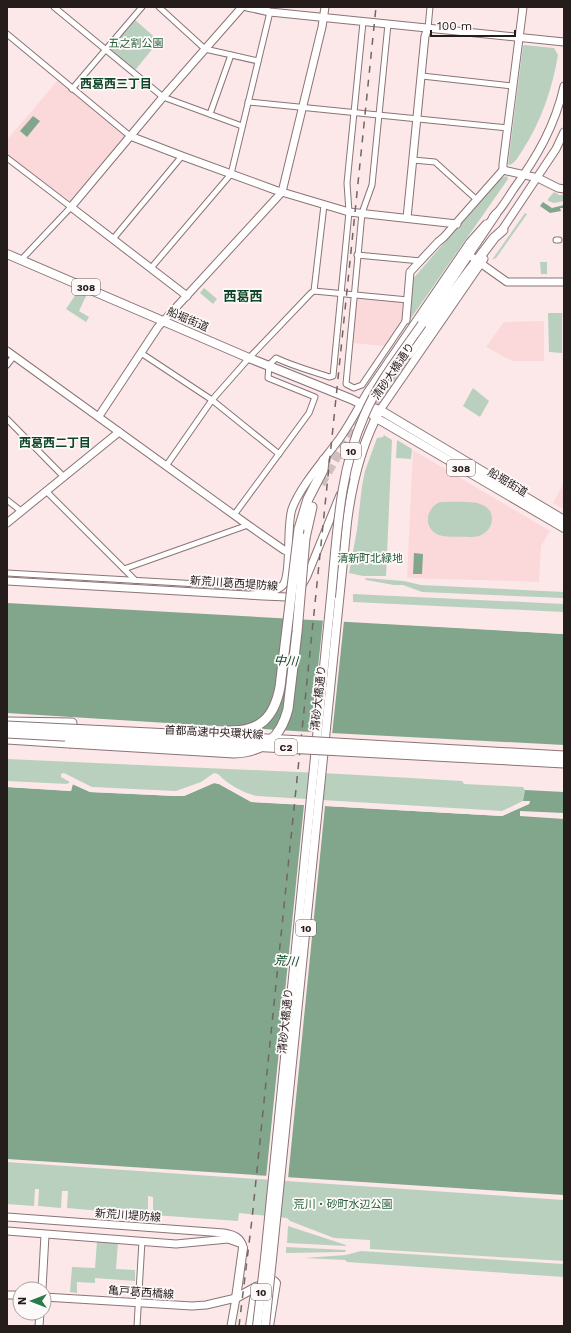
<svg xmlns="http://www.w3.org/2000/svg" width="571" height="1333" font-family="'Work Sans','Noto Sans JP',sans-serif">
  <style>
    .built { fill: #fbd9db }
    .green { fill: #b9d0bf }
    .water { fill: #82a68c }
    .pier { fill: #fce8e9 }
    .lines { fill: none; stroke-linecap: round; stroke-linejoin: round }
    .highway-tunnel { stroke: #d1bfc0; stroke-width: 9; stroke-dasharray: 9 4.5; stroke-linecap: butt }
    .street-casing { stroke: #8b7476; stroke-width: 7 }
    .secondary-casing { stroke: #8b7476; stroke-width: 9 }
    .primary-casing { stroke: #8b7476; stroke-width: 10 }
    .highway-casing { stroke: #8b7476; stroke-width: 11 }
    .street { stroke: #fff; stroke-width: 5 }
    .secondary { stroke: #fff; stroke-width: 7 }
    .primary { stroke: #fff; stroke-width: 8 }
    .highway { stroke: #fff; stroke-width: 9 }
    .rail { stroke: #716565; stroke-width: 1.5; stroke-dasharray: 7 7; stroke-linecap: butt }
    .primary-bridge-casing { stroke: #8b7476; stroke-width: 10; stroke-linecap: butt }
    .highway-bridge-casing { stroke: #8b7476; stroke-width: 11; stroke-linecap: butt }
    .primary-bridge { stroke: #fff; stroke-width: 8 }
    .highway-bridge { stroke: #fff; stroke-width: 9 }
    .labels { text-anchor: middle; stroke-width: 3.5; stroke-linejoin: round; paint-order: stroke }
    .shield { fill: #fef9f9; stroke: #665e5e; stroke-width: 1 }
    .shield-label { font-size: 10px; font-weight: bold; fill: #251c1c }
    .park-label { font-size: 11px; fill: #27613c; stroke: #fef9f9 }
    .street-label { font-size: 11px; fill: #251c1c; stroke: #fef9f9 }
    .neighbourhood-label { font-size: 12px; font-weight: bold; fill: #0e4626; stroke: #fef9f9 }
    .water-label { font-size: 12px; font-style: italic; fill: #024422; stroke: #fef9f9 }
    .quarter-label { font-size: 13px; font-weight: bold; fill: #0e4626; stroke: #fef9f9 }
  </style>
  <rect width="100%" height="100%" fill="#fce8e9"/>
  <g class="built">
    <path d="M 58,80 L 125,136 L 70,201 L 7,154 L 7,140 Z"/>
    <path d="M 355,297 L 405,302 L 404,320 L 385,346 L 351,343 Z"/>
    <path d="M 544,321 L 544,361 L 512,361 L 486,347 L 504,322 Z"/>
    <path d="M 413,450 L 550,531 L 541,546 L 539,582 L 407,578 Z"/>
    <path d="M 564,483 L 564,509 L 553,503 Z"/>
  </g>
  <g class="green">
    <path d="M 134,19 L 159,41 L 136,69 L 133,69 L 110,50 L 110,47 Z"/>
    <path d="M 524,45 L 554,48 L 558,55 C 552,90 541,122 522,151 C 518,157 516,162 510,165 L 508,164 L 523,46 Z"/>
    <path d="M 507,176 L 508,179 L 409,321 L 412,280 L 500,178 Z"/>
    <path d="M 554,192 L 559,195 L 564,195 L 564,201 L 554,203 L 548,201 L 548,199 Z"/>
    <path d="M 525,213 L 527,214 L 496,258 L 492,260 Z"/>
    <path d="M 547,262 L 547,274 L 541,274 L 540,262 Z"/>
    <path d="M 204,288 L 217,299 L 213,304 L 200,293 Z"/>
    <path d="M 78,291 L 87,294 L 79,311 L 89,317 L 86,322 L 66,309 Z"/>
    <path d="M 548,313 L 562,313 L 562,353 L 549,352 Z"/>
    <path d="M 473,388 L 489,401 L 480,417 L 463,406 Z"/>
    <path d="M 384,435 L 392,440 L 386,576 L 363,576 L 349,573 L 357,530 L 362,486 L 365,471 L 377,438 L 383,437 Z"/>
    <path d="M 397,440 L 412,449 L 411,459 L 396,458 Z"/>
    <path d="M 440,502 C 449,502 473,501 480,504 C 500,510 494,538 470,537 C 461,536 448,538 439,535 C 422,528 426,508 440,502 Z"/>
    <path d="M 365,578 L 404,581 L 421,585 L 564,592 L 564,598 L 422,592 L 403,585 L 394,585 L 366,580 Z"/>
    <path d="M 353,594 L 564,604 L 564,612 L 353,602 Z"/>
    <path d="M 7,759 L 341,774 L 462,781 L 464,784 L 523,787 L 525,790 L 523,801 L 502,811 L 257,796 C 243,793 227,784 218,774 L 214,773 L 201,782 L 176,791 L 92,787 L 64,773 L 61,774 L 61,777 L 70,782 L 67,784 L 7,781 Z"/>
    <path d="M 7,1162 L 564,1200 L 564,1261 L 370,1249 L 370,1240 L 334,1238 L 290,1221 L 287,1218 L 239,1213 L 238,1221 L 153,1215 L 153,1197 L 148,1196 L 148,1215 L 67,1208 L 68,1191 L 62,1191 L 61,1208 L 38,1206 L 39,1189 L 35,1189 L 34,1206 L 7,1204 Z"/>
    <path d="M 288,1226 L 346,1245 L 346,1246 L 287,1243 Z"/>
    <path d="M 97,1241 L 118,1242 L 116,1269 L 135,1270 L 135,1281 L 95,1278 L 95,1283 L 77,1282 L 77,1293 L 70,1292 L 72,1267 L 95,1268 Z"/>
    <path d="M 286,1247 L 346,1250 L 345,1252 L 286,1253 Z"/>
    <path d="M 361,1251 L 564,1264 L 564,1277 L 347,1262 L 345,1260 L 304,1258 L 346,1255 Z"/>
  </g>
  <g class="water">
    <path d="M 33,116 L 40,121 L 27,137 L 20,131 Z"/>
    <path d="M 543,202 L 552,208 L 564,205 L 564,208 L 560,208 L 561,211 L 550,213 L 540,206 Z"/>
    <path d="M 414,553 L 423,554 L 422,574 L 413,574 Z"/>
    <path d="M 7,603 L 564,634 L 564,745 L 311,732 L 7,713 Z"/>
    <path d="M 214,783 L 219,784 L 252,802 L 502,816 L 529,804 L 530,801 L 523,801 L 525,790 L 564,792 L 564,1195 L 7,1159 L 7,787 L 71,791 L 72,784 L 90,792 L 176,796 L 184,796 Z"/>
  </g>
  <g class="pier">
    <path d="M 304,617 L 564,632 L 564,634 L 344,621 L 332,735 L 311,734 L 323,620 L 304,619 Z"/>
    <path d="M 214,781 L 220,783 L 252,800 L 502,814 L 527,803 L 522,803 L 523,801 L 530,801 L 529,804 L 502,816 L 325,806 L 288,1179 L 266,1178 L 304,805 L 251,802 L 219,784 L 214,783 L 184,796 L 176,796 L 90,792 L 73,784 L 71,791 L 7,787 L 7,785 L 69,789 L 71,783 L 73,782 L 90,790 L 176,794 L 183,794 Z"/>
    <path d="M 520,811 L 564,813 L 564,819 L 520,816 Z"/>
  </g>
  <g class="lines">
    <g class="highway-tunnel">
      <path d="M 367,413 L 409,354"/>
      <path d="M 321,484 L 336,458 L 360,424"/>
    </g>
    <g class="street-casing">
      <g id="street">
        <path d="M 54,7 L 163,97 L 242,126"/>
        <path d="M 159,7 L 205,49 L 258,61"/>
        <path d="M 388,24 L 372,185 L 362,213 L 346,384 L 354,388 L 362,385 L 406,320"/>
        <path d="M 428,28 L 430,7"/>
        <path d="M 7,34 L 130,136"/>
        <path d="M 422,76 L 513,86"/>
        <path d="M 72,89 L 142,7"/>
        <path d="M 248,102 L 508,128"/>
        <path d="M 210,114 L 231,55"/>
        <path d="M 7,158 L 71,207 L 21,260"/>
        <path d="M 413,160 L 435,162 L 477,200"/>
        <path d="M 113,239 L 182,156"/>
        <path d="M 556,240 L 559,240"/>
        <path d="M 357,255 L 421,261"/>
        <path d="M 151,268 L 231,174 L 270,12"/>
        <path d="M 314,291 L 408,300"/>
        <path d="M 141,353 L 212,400 L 279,454"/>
        <path d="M 7,365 L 14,356"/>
        <path d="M 7,419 L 64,477"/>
        <path d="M 166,466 L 212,400 L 249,358 L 311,293 L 314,291 L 324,205"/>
        <path d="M 46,491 L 135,580"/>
        <path d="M 7,500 L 21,511"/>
        <path d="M 234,515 L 309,413 L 315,397 L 268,378 L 269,365 L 276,358 C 293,366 311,371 329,377 L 333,376 L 349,212 L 347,183 L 363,22"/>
        <path d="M 124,569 L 248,525"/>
        <path d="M 7,573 L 251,587 L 280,587"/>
        <path d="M 137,1326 L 142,1241"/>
      </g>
    </g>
    <g class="secondary-casing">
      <g id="secondary">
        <path d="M 247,7 L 270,12 L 564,42"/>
        <path d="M 130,136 L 182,156 L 275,190 L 349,212 L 457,224"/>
        <path d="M 503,170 L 503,164 L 523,7"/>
        <path d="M 493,217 C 501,210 507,199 513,190 C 537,157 555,126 564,86"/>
        <path d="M 407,218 L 425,36 L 428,28"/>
        <path d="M 500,233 L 556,149 L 564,132"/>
        <path d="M 469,255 L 507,282 L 564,282"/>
        <path d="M 187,296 L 71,207 L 163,97 L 242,7"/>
        <path d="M 406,320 L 410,272 L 438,242 L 444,237 L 503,170 L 538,178 L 558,188 L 564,189"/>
        <path d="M 7,351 L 248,525 L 284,550 L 288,551"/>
        <path d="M 380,410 L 484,259"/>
        <path d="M 99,416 L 158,327 L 282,192 L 322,27 L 325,7"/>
        <path d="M 348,476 L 356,455 L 363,447"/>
        <path d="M 7,523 L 119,432"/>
        <path d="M 7,581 L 263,596 L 287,597 L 294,594"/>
        <path d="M 302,585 L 307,576 L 340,495"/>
        <path d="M 251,595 C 261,594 275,593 283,585 C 292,575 286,526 292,509 C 300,486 325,459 340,438 C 350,424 358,408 367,393 L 470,242 L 486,224"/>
        <path d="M 7,1217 L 224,1233 C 234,1235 241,1237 243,1248"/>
        <path d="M 7,1231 L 176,1244 L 228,1239 L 242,1244"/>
        <path d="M 42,1289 L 45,1235"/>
        <path d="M 7,1295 L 20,1295"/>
        <path d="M 44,1297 L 192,1306 L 206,1305 L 236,1298 L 231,1326"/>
        <path d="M 39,1326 L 40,1313"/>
      </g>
    </g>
    <g class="primary-casing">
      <g id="primary">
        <path d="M 7,254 L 249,358 L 351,399 L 361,404 L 380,410 L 564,520"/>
        <path d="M 422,324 L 496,214"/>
        <path d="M 363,406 L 376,418 L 385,423 L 564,528"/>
        <path d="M 265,1258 L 331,597"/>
        <path d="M 272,1259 L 347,522 C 352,482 361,445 380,410"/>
        <path d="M 236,1298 L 256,1287 L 274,1281 L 276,1283 L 269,1326"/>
        <path d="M 236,1298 L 243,1248"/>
        <path d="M 250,1326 L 256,1287"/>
      </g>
    </g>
    <g class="highway-casing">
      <g id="highway">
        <path d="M 409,354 L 442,307 L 494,238 L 503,230"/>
        <path d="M 299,529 L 308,499 L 323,470 L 324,460"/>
        <path d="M 305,538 L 312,507"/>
        <path d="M 7,722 L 72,723"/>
        <path d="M 7,739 L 69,743"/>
      </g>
    </g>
    <use href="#street" class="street"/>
    <use href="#secondary" class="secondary"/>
    <use href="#primary" class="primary"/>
    <use href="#highway" class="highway"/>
    <path class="rail" d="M 239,1326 L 252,1219 L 376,7"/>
    <g class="primary-bridge-casing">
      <g id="primary-bridge">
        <path d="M 331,597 C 337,536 339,472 364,416 C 378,382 402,353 422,324"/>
        <path d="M 257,1326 L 265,1258"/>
        <path d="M 265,1326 L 272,1259"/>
      </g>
    </g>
    <g class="highway-bridge-casing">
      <g id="highway-bridge">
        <path d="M 7,726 L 232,737 L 564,756"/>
        <path d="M 227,731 C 260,732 274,718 280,687 L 299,529"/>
        <path d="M 7,733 L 564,763"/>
        <path d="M 69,743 L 234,753 C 264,752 281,737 288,709 L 297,632 L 305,538"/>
      </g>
    </g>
    <use href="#primary-bridge" class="primary-bridge"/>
    <use href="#highway-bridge" class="highway-bridge"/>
  </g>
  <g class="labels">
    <g class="shield">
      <rect x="72" y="279" width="28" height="16" rx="3"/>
      <rect x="341" y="443" width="20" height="16" rx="3"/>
      <rect x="447" y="460" width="28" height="16" rx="3"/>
      <rect x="275" y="739" width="22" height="16" rx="3"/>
      <rect x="296" y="920" width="20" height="16" rx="3"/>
      <rect x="251" y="1284" width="20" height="16" rx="3"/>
    </g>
    <g class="shield-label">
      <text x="86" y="291">308</text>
      <text x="351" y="455">10</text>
      <text x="461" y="472">308</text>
      <text x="286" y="751">C2</text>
      <text x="306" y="932">10</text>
      <text x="261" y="1296">10</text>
    </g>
    <g class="park-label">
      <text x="136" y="47">五之割公園</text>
      <text x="370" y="562">清新町北緑地</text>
      <text x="343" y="1208">荒川・砂町水辺公園</text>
    </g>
    <g class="street-label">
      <text transform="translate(188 319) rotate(23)" y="4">船堀街道</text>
      <text transform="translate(393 371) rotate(-56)" y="4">清砂大橋通り</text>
      <text transform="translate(508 482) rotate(31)" y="4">船堀街道</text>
      <text transform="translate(234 583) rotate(4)" y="4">新荒川葛西堤防線</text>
      <text transform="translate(318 698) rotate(-84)" y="4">清砂大橋通り</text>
      <text transform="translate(214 732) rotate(3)" y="4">首都高速中央環状線</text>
      <text transform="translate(285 1021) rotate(-84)" y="4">清砂大橋通り</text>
      <text transform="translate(128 1215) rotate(4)" y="4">新荒川堤防線</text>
      <text transform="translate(141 1292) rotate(4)" y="4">亀戸葛西橋線</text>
    </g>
    <g class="neighbourhood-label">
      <text x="116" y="88">西葛西三丁目</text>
      <text x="55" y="447">西葛西二丁目</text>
    </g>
    <g class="water-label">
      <text transform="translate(286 661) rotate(3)" y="4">中川</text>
      <text transform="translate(286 961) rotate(4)" y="4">荒川</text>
    </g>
    <g class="quarter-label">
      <text x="243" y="301">西葛西</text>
    </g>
  </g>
  <rect width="571" height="1333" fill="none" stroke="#251c1c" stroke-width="16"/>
  <g transform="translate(32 1301) rotate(270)"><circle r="19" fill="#fef9f9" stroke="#a7a1a1"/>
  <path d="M0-3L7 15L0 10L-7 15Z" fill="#2b7a4a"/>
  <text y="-6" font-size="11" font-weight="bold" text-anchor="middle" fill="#251c1c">N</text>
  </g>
  <path d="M431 30v6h84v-6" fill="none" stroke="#251c1c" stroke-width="2"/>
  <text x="437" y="30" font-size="12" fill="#251c1c" stroke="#fef9f9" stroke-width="3" paint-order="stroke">100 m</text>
</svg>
